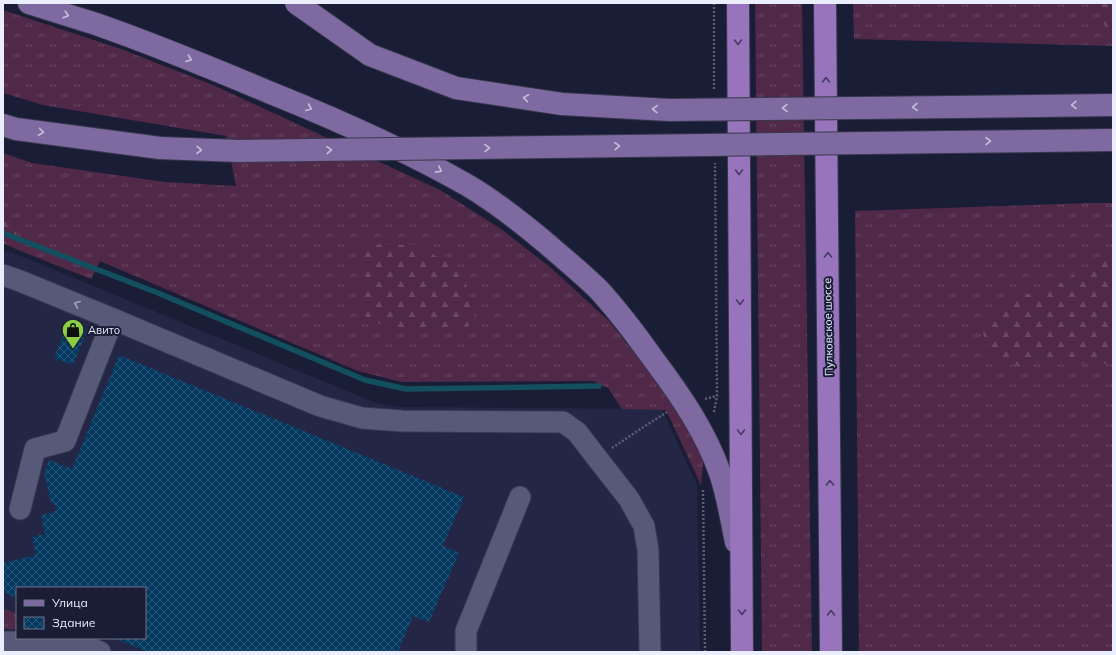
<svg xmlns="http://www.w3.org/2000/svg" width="1116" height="655" font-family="Mulish,sans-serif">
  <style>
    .built { fill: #232645; fill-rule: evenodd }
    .grass { fill: url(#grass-tufts) }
    .forest { fill: url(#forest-firs) }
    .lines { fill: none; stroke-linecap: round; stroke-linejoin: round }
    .stream { stroke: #13505f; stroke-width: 5.5 }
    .building { fill: url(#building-cross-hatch) }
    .minor-casing { stroke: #38394e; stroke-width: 23 }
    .major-casing { stroke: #38394e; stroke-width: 24 }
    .highway-casing { stroke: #38394e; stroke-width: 24 }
    .path { stroke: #5b5e74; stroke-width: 2.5; stroke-dasharray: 2 2; stroke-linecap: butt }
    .minor { stroke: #565a78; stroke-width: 21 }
    .major { stroke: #7e6aa1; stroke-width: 22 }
    .highway { stroke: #9874bd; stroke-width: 22 }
    .major-bridge-casing { stroke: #38394e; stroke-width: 24; stroke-linecap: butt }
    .major-bridge { stroke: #7e6aa1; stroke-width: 22 }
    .oneway { stroke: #c5c0dc }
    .oneway2 { stroke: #463b65 }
    .oneway3 { stroke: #a0a4ba }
    .labels { text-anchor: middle; stroke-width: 4; stroke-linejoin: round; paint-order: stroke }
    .street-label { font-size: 11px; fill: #ebeefc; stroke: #1a1d36 }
    .poi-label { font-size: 11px; fill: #ebeefc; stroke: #1a1d36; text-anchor: start }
  </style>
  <defs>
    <pattern id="grass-tufts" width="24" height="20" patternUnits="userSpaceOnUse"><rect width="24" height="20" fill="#502848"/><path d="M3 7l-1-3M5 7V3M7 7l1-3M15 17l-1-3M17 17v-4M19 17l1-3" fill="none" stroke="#694863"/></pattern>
    <pattern id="forest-firs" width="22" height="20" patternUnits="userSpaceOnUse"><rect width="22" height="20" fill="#502848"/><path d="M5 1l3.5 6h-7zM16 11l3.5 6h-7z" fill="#694863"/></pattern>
    <pattern id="building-cross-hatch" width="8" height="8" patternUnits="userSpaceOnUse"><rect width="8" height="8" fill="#053960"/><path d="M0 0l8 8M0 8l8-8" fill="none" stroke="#2a5678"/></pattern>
  </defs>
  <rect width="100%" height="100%" fill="#1a1d36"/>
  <path class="built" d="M 3,250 L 26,258 L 376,403 L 398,407 L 662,409 L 697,485 L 700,652 L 3,652 ZM 17,588 L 145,588 L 145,638 L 17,638 Z"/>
  <g class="grass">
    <path d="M 755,3 L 802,3 L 812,652 L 762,652 Z"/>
    <path d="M 853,3 L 1113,3 L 1113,46 L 854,39 Z"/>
    <path d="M 3,10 L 121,49 L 213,85 L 440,190 L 501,229 L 550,267 L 609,321 L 672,400 L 703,453 L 703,465 L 701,485 L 666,410 L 622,409 L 608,388 L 593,381 L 401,382 L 358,371 L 100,261 L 91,279 L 18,250 L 15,221 L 3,215 L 3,153 L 32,163 L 165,182 L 236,186 L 226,136 L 43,105 L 3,93 Z"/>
    <path d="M 1089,203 L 1113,203 L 1113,652 L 859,652 L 855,211 Z"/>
    <path d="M 3,608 L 17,614 L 17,629 L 3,629 Z"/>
  </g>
  <g class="forest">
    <path d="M 1097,3 L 1113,3 L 1113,37 L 1104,24 L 1102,8 Z"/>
    <path d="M 3,215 L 15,221 L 18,250 L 3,243 Z"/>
    <path d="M 360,244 L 416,245 L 463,271 L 476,324 L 454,330 L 392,330 L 360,314 Z"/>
    <path d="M 1113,252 L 1113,364 L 1043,361 L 1019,367 L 988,352 L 982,328 L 1000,308 L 1021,295 L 1049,290 Z"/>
  </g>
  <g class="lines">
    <path class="stream" d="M 3,233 L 158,293 L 365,380 L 406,389 L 599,386"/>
  </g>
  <g class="building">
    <path d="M 67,325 L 86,333 L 73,365 L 54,358 Z"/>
    <path d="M 119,355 L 464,497 L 443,546 L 459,553 L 429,622 L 413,616 L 398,652 L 148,652 L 114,638 L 145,638 L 145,588 L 17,588 L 17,598 L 3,592 L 3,563 L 36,555 L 32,537 L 45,534 L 41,515 L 54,512 L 57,506 L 51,503 L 44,473 L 49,460 L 72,469 Z"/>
  </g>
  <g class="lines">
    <g class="minor-casing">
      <g id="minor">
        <path d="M 3,275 L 20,281 L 113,319 L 320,406 L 362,418 L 402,421 L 563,422 L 577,432 L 597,458 L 629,499 L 644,526 L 648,550 L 650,652"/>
        <path d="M 20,509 L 35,449 L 65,441 L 113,319"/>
        <path d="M 3,642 L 76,642 L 100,652"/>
        <path d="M 466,652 L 466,631 L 520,497"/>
      </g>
    </g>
    <g class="major-casing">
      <g id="major">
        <path d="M 29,3 C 52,10 74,17 96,24 C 156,45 214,69 271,93 C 338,120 404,149 467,185 C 498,203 526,226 553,249 C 569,263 585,276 599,290 C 619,312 637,336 654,360 C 681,396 705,431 720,473 C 728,496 731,519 736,542"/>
        <path d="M 954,107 L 1113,105"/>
        <path d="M 3,125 L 16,129 L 160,148"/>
        <path d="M 949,142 L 1113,140"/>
      </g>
    </g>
    <g class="highway-casing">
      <g id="highway">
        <path d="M 738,3 L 742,652"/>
        <path d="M 825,3 L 831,652"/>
      </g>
    </g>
    <g class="path">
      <path d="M 714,3 L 714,90"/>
      <path d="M 705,399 L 717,396"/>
      <path d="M 714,412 L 717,396 L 715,163"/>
      <path d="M 612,448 L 645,426 L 667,412"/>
      <path d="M 703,490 L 705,652"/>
    </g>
    <use href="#minor" class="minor"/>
    <use href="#major" class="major"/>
    <use href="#highway" class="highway"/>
    <g class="major-bridge-casing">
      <g id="major-bridge">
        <path d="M 296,3 L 370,55 L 456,88 L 562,104 L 669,110 L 954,107"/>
        <path d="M 160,148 L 239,151 L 949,142"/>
      </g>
    </g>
    <use href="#major-bridge" class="major-bridge"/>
  </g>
  <defs><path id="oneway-chevron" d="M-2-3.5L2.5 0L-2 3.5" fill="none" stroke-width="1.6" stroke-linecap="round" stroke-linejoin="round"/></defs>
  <g class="oneway">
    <use href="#oneway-chevron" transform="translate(66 15) rotate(18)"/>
    <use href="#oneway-chevron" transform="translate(189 59) rotate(20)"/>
    <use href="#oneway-chevron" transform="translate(526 98) rotate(-172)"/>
    <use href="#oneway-chevron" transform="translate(1074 105) rotate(179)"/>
    <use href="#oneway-chevron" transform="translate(915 107) rotate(179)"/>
    <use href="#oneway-chevron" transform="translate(309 108) rotate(23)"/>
    <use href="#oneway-chevron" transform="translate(785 108) rotate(179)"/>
    <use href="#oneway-chevron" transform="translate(655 109) rotate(-177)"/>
    <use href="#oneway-chevron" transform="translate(41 132) rotate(8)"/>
    <use href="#oneway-chevron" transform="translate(988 141) rotate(-1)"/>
    <use href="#oneway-chevron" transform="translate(617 146) rotate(-1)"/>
    <use href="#oneway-chevron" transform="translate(487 148) rotate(-1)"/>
    <use href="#oneway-chevron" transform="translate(199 150) rotate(2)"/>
    <use href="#oneway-chevron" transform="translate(329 150) rotate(-1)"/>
    <use href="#oneway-chevron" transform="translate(439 170) rotate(28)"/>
  </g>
  <g class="oneway2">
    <use href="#oneway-chevron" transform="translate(738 42) rotate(90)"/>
    <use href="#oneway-chevron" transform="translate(826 80) rotate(-91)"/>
    <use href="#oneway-chevron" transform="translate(739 172) rotate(90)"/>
    <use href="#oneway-chevron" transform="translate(828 255) rotate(-91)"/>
    <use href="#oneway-chevron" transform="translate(740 302) rotate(90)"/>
    <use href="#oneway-chevron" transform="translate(741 432) rotate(90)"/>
    <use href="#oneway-chevron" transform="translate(830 483) rotate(-91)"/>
    <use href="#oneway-chevron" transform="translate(742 612) rotate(89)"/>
    <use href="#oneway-chevron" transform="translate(831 613) rotate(-91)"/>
  </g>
  <use class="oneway3" href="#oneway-chevron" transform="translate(77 304) rotate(-158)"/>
  <defs>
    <g id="shop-pin" transform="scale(1.15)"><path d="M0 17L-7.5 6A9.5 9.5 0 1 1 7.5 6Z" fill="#8cce45" stroke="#1a1d36"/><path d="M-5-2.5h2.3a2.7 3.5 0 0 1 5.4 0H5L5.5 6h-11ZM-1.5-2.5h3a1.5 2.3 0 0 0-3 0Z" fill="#111"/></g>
  </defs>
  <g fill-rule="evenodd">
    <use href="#shop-pin" x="73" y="330"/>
  </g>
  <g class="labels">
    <g class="street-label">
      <text transform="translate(828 327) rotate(-91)" y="4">Пулковское шоссе</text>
    </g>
    <g class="poi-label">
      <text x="88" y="334">Авито</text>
    </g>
  </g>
  <rect width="1116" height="655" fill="none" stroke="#ebeefc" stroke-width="8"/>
  <rect x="16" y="587" width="130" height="52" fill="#1a1d36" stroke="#6e7185"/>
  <rect x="24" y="600" width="20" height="6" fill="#7e6aa1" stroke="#6e7185"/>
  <text x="52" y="607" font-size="12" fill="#ebeefc">Улица</text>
  <rect x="24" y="617" width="20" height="12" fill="url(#building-cross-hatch)" stroke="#6e7185"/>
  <text x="52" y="627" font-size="12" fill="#ebeefc">Здание</text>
</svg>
